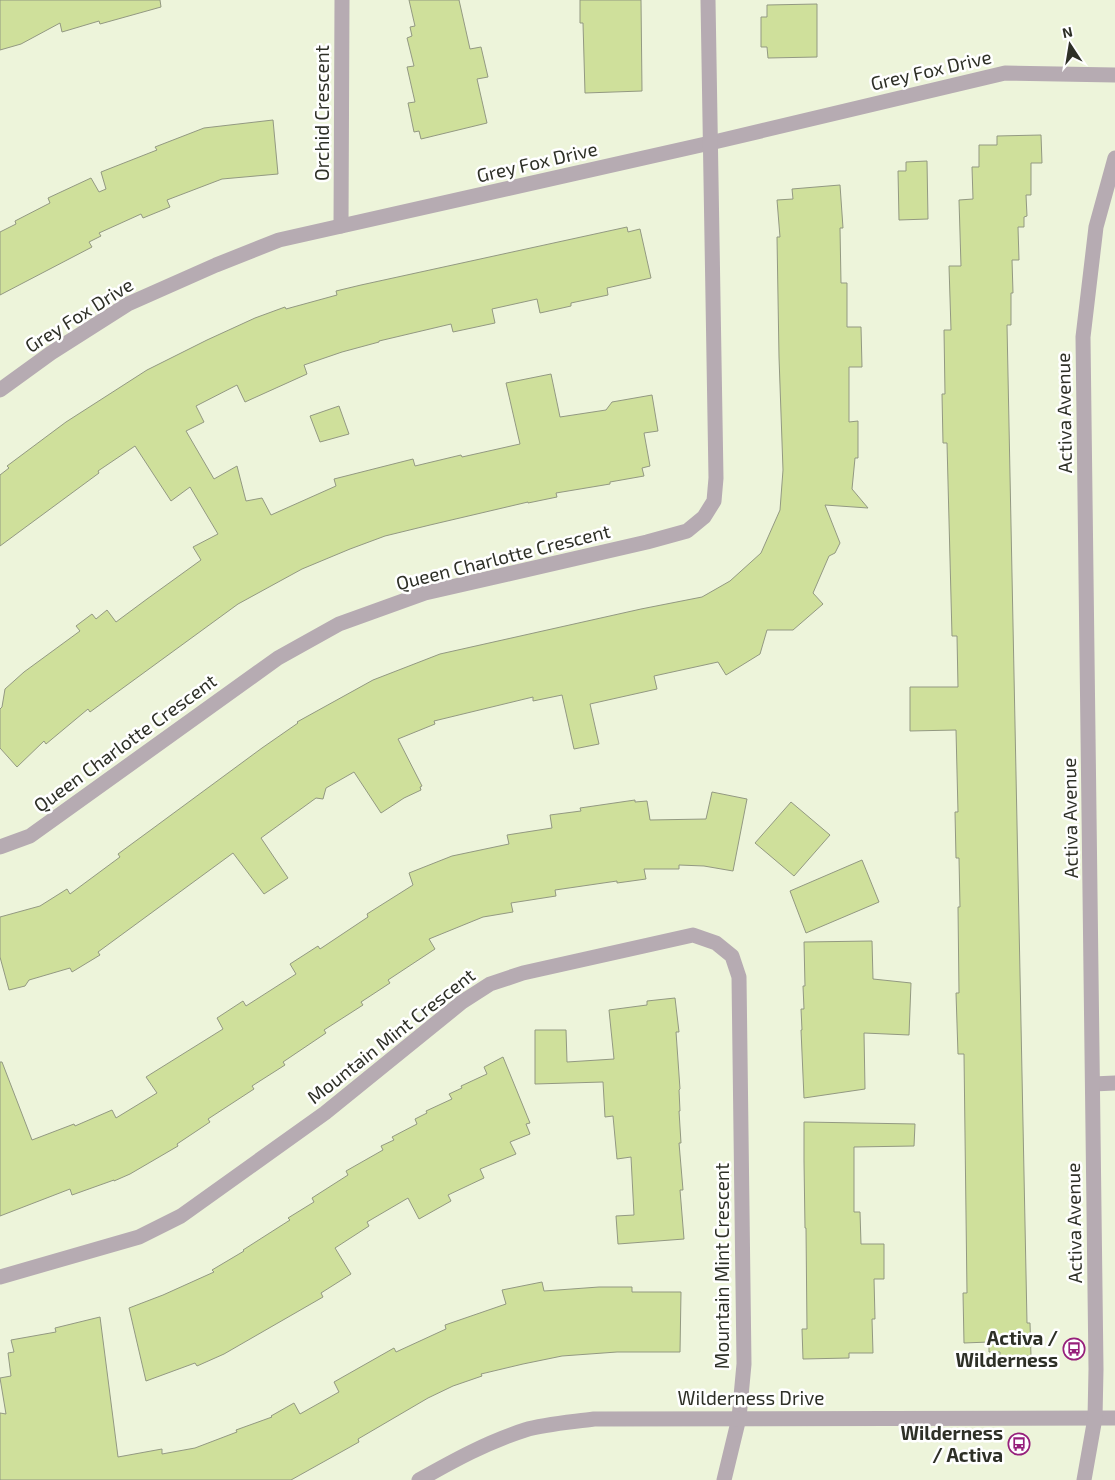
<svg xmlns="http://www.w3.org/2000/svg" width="1115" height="1480" font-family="'Exo 2',sans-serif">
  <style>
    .building { fill: #cfe09b; stroke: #939982 }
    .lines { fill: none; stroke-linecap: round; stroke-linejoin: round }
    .street { stroke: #b6abb2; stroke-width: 15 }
    .labels { text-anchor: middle; stroke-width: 5; stroke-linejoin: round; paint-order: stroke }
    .street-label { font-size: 19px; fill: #2e3027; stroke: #fff }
    .poi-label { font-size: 19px; font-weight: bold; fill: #2e3027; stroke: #fff; text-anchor: end }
  </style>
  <rect width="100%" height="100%" fill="#edf4da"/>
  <g class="building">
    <path d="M 0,0 L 160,0 L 161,7 L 100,24 L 99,21 L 62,32 L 60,23 L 21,44 L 0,50 Z"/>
    <path d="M 409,0 L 459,0 L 470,49 L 481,47 L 488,77 L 477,79 L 487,123 L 421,139 L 419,131 L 414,132 L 408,103 L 415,102 L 407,67 L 414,66 L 407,38 L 412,36 L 410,27 L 415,26 Z"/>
    <path d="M 580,0 L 641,0 L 642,91 L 585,93 L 583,23 L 580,23 Z"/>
    <path d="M 817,4 L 817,57 L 768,58 L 767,47 L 761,47 L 761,17 L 767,17 L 767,5 Z"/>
    <path d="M 273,120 L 278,174 L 222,179 L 167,200 L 170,207 L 143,218 L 141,214 L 99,233 L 101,236 L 89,242 L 92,247 L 0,295 L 0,232 L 16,224 L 15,221 L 50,203 L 48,198 L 91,178 L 99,192 L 106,189 L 101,172 L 157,150 L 155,147 L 204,128 Z"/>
    <path d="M 1041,135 L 1042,163 L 1031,163 L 1031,195 L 1026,195 L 1027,216 L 1024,217 L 1024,227 L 1018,227 L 1019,260 L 1012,260 L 1013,293 L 1011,293 L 1011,325 L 1007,325 L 1027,1323 L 1030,1323 L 1031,1356 L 1000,1356 L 1000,1352 L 989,1352 L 989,1342 L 964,1343 L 963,1293 L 967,1293 L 964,1054 L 958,1054 L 956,993 L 959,993 L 958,907 L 960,907 L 959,858 L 956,858 L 955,812 L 958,812 L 956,730 L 910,731 L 910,687 L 958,687 L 957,636 L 952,636 L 947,443 L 943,443 L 942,394 L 945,394 L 944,330 L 951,330 L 949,266 L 961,266 L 959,200 L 973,199 L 972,167 L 979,167 L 979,145 L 997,145 L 997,136 Z"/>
    <path d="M 927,161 L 928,219 L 899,220 L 898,171 L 906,171 L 906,162 Z"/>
    <path d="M 840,185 L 843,228 L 840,228 L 841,283 L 847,283 L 847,327 L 861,327 L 862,367 L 849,367 L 849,422 L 858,421 L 858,458 L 855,458 L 852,489 L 868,508 L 825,505 L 840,543 L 835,553 L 829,556 L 813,593 L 823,604 L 793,630 L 767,630 L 760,654 L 726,675 L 718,662 L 654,676 L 657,689 L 590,704 L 599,744 L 574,749 L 562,695 L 533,701 L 533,697 L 434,721 L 435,724 L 398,739 L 422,786 L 420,787 L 421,790 L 404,798 L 381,813 L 354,772 L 326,788 L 323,799 L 316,798 L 261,838 L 288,878 L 264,894 L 233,853 L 98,952 L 100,955 L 72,972 L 70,968 L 29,980 L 25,986 L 9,990 L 0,957 L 0,917 L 40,906 L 67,889 L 70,894 L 120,857 L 118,854 L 148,832 L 262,748 L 298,723 L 297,722 L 373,680 L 440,654 L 641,609 L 702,597 L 730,581 L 761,553 L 780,510 L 783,470 L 779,357 L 777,237 L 780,237 L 777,200 L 793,199 L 792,189 Z"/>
    <path d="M 627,227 L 628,232 L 640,229 L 651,278 L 607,288 L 608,295 L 571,303 L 571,306 L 540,313 L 537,299 L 492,309 L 495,323 L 453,332 L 451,324 L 379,341 L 379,342 L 342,352 L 304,365 L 307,374 L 245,402 L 237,385 L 196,406 L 204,422 L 186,431 L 214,479 L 237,466 L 246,501 L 262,498 L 271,515 L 336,486 L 334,479 L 413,459 L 415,466 L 461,455 L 462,457 L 520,444 L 506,383 L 551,374 L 560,417 L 606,410 L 612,402 L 652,395 L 658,431 L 644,433 L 650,466 L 642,468 L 644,476 L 610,482 L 610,484 L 556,493 L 557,497 L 528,503 L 528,502 L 430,525 L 385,536 L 350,549 L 302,569 L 238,604 L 90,712 L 88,709 L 46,744 L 44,741 L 17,767 L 0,748 L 0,709 L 2,707 L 5,689 L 24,672 L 80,631 L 76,626 L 92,614 L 96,619 L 107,610 L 116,622 L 147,599 L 201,560 L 193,547 L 218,534 L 190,487 L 171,501 L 135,446 L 98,471 L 99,473 L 0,546 L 0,475 L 9,468 L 7,466 L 66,422 L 147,370 L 207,340 L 255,318 L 285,307 L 286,309 L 337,295 L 336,291 L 361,285 Z"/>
    <path d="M 339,406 L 349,434 L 320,442 L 310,416 Z"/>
    <path d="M 712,792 L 747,799 L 733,871 L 704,866 L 679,865 L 679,869 L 644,869 L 646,879 L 617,883 L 617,881 L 555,890 L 556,896 L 511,903 L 513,912 L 483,917 L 429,939 L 435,949 L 388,980 L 390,983 L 361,1002 L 363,1005 L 324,1030 L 326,1033 L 283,1062 L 285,1065 L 252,1086 L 254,1089 L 208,1119 L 210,1122 L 177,1144 L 178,1146 L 130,1174 L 114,1181 L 114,1180 L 72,1195 L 70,1189 L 0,1216 L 0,1062 L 2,1062 L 32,1140 L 74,1124 L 75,1126 L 112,1110 L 116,1118 L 157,1093 L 146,1077 L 223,1029 L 217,1018 L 243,1001 L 246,1006 L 296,974 L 290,964 L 318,946 L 320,949 L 368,917 L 367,914 L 413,885 L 409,873 L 452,856 L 509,844 L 507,835 L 552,828 L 550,815 L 581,811 L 580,808 L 635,800 L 635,802 L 647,801 L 650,820 L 706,819 Z"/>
    <path d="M 791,802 L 830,835 L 794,876 L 755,843 Z"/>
    <path d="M 862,860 L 879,902 L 806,933 L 790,891 Z"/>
    <path d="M 872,941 L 873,979 L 911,983 L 909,1035 L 864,1033 L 865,1089 L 804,1098 L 801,1030 L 802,1030 L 801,1009 L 804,1009 L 803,986 L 805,986 L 804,942 Z"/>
    <path d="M 675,998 L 679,1032 L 676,1032 L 680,1089 L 679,1090 L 680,1111 L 679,1111 L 681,1143 L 679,1143 L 683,1190 L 680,1190 L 684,1239 L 618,1244 L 616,1216 L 634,1215 L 631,1157 L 617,1159 L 613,1116 L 605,1117 L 603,1082 L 535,1084 L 535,1030 L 566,1030 L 567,1062 L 614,1059 L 609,1010 L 647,1005 L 647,1001 Z"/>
    <path d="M 503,1057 L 530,1123 L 526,1124 L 530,1134 L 510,1142 L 516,1154 L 480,1169 L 484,1178 L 448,1195 L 451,1201 L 419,1219 L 408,1198 L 367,1222 L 369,1226 L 335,1248 L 351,1274 L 321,1293 L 323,1297 L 224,1354 L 197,1366 L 195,1363 L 146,1381 L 129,1308 L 163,1295 L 214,1272 L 212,1270 L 244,1251 L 243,1250 L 290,1220 L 288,1218 L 314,1202 L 312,1198 L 348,1175 L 346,1171 L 383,1150 L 381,1146 L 394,1140 L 392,1137 L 417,1124 L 415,1119 L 427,1113 L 426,1111 L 452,1099 L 449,1094 L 462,1088 L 461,1086 L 487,1074 L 484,1067 Z"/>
    <path d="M 804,1122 L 915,1124 L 914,1146 L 854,1147 L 854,1212 L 860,1212 L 861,1244 L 884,1244 L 884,1279 L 874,1279 L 875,1319 L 872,1319 L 873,1353 L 849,1353 L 849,1358 L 803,1359 L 802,1329 L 807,1329 L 806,1228 L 805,1228 L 804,1161 Z"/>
    <path d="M 542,1282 L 544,1291 L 599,1287 L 632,1287 L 632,1292 L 681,1292 L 680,1352 L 617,1352 L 562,1356 L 523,1364 L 481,1374 L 482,1376 L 453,1386 L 428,1398 L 358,1439 L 359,1442 L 291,1480 L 0,1480 L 0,1413 L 6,1414 L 0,1378 L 11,1376 L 8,1353 L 14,1352 L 11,1340 L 56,1332 L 55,1328 L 100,1317 L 118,1457 L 162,1449 L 162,1454 L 195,1448 L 237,1432 L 236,1430 L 272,1417 L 271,1416 L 294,1403 L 300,1414 L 339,1392 L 334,1382 L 394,1348 L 396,1352 L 446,1329 L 445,1325 L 506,1304 L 502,1290 Z"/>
  </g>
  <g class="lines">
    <g class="street">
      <path d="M 341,226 L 342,0"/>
      <path d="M 0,390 L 51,353 L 128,304 L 216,265 L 279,240 L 710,143 L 1005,73 L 1115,75"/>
      <path d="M 0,847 L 30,836 L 278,658 L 339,624 L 425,593 L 647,542 L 687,531 L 704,517 L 714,501 L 716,478 L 708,0"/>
      <path d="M 1093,1084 L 1115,1083"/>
      <path d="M 0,1277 L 139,1237 L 181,1216 L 325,1113 L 462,1002 L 490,984 L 523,973 L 693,935 L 716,943 L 732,956 L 739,977 L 744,1364 L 739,1418 L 724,1480"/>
      <path d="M 419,1480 C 453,1461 487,1442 525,1430 C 545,1424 573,1422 594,1419 L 1115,1418"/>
      <path d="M 1084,1480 L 1095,1418 L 1096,1369 L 1083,337 L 1096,227 L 1115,158"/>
    </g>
  </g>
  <defs>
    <g id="bus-ring" transform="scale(1.125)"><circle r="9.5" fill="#fff" stroke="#961f7b" stroke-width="1.5"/><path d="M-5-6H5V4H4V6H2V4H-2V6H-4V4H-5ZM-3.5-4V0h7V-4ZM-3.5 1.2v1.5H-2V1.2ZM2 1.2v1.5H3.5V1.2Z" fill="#961f7b"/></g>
  </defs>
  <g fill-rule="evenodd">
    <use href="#bus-ring" x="1074" y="1349"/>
    <use href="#bus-ring" x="1019" y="1444"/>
  </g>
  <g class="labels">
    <g class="street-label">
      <text transform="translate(931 70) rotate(-13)" y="7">Grey Fox Drive</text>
      <text transform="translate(322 113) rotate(-90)" y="7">Orchid Crescent</text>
      <text transform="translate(537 162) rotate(-13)" y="7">Grey Fox Drive</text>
      <text transform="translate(79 315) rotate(-32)" y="7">Grey Fox Drive</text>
      <text transform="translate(1064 413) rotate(-91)" y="7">Activa Avenue</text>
      <text transform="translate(503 557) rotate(-14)" y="7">Queen Charlotte Crescent</text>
      <text transform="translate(125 743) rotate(-36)" y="7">Queen Charlotte Crescent</text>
      <text transform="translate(1070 818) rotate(-91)" y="7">Activa Avenue</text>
      <text transform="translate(391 1036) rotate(-38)" y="7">Mountain Mint Crescent</text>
      <text transform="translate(1074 1223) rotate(-91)" y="7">Activa Avenue</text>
      <text transform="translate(722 1266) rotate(-90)" y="7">Mountain Mint Crescent</text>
      <text x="751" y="1405">Wilderness Drive</text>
    </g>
    <g class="poi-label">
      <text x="1058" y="1345">Activa /<tspan x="1058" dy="22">Wilderness</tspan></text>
      <text x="1003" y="1440">Wilderness<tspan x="1003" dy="22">/ Activa</tspan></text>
    </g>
  </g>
  <g transform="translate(1070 45) rotate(348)" stroke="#ffffff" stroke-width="4" paint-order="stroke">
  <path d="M0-4L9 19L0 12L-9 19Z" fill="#2e3027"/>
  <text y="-8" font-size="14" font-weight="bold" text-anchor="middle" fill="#2e3027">N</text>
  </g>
</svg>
